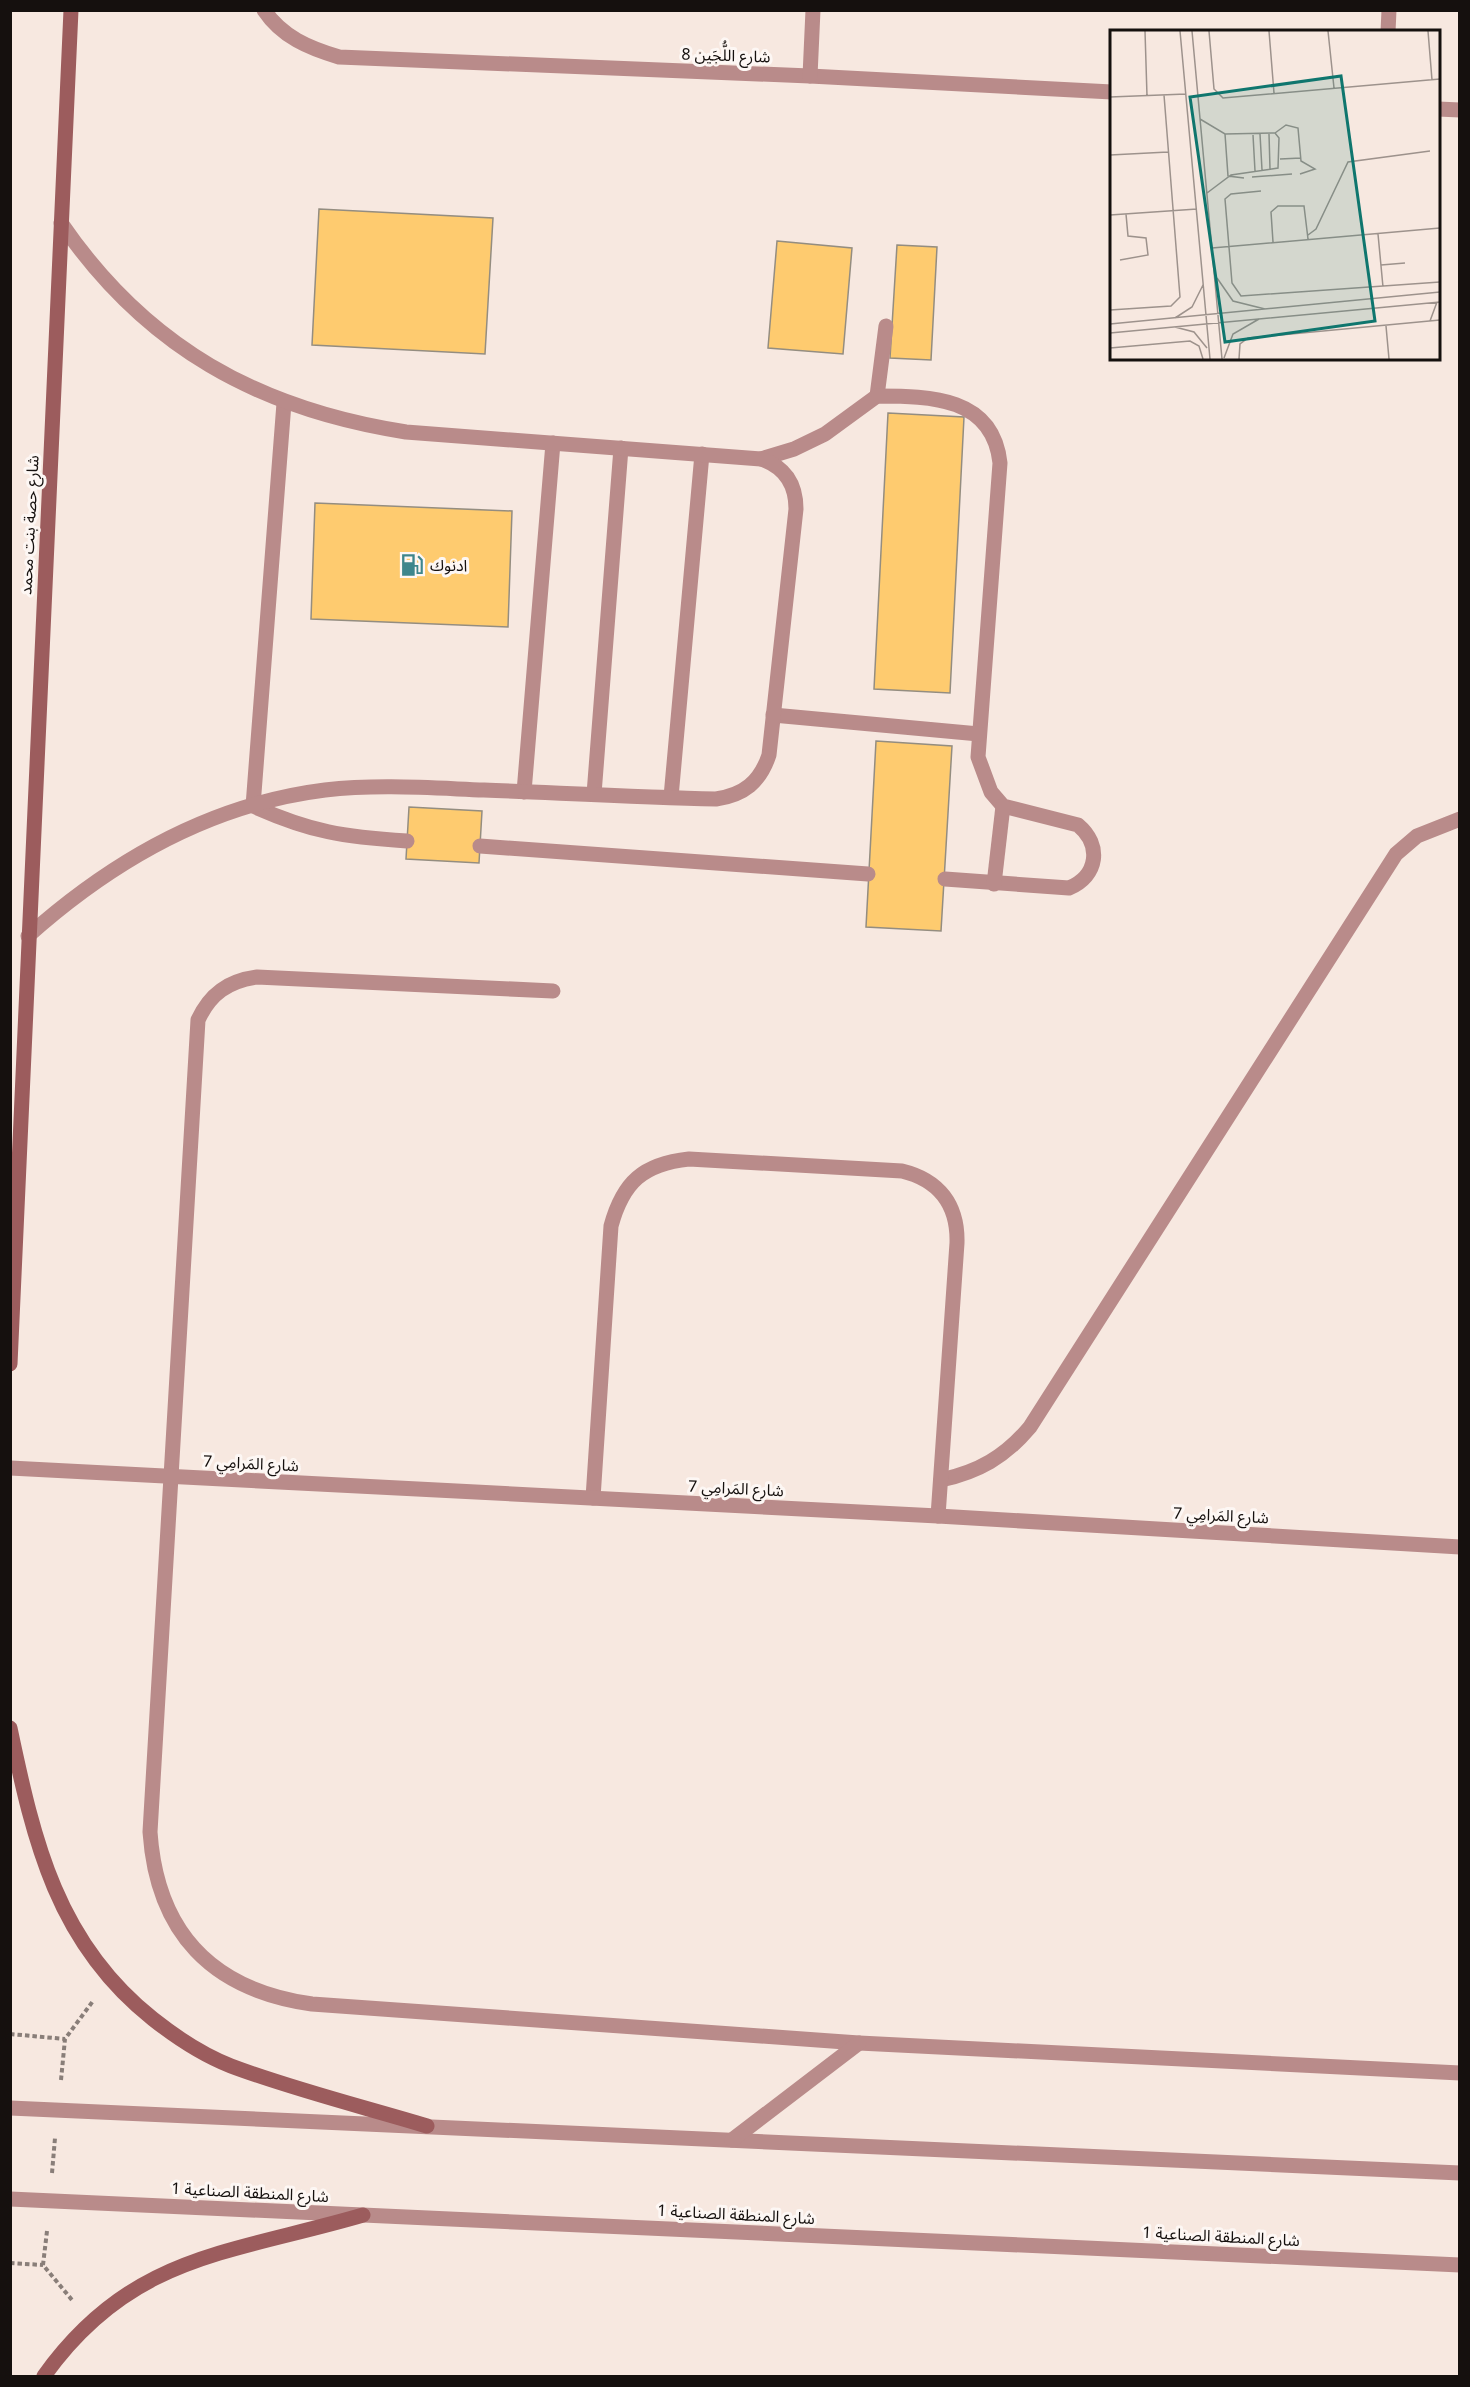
<svg xmlns="http://www.w3.org/2000/svg" width="1470" height="2387" font-family="'Noto Sans','Noto Sans Arabic',sans-serif">
  <style>
    .building { fill: #fecb6f; stroke: #948d80; stroke-width: 1.5 }
    .lines { fill: none; stroke-linecap: round; stroke-linejoin: round }
    .path { stroke: #897e79; stroke-width: 4; stroke-dasharray: 4.5 3; stroke-linecap: butt }
    .service { stroke: #b98b8a; stroke-width: 15 }
    .minor { stroke: #b98b8a; stroke-width: 15 }
    .tertiary { stroke: #b98b8a; stroke-width: 15 }
    .secondary { stroke: #9c5c5d; stroke-width: 15 }
    .labels { text-anchor: middle; stroke-width: 6; stroke-linejoin: round; paint-order: stroke }
    .street-label { font-size: 16px; fill: #15100e; stroke: #fdf7f4 }
    .poi-label { font-size: 16px; fill: #15100e; stroke: #fdf7f4; text-anchor: start }
    .inset-road { fill: none; stroke: #9d928c; stroke-width: 1.5 }
    .view { fill: #0f766e; fill-opacity: 0.15; stroke: #0f766e; stroke-width: 3 }
    .inset-edge { fill: none; stroke: #15100e; stroke-width: 3 }
  </style>
  <rect width="100%" height="100%" fill="#f7e8e0"/>
  <g class="building">
    <path d="M 319,209 L 493,218 L 485,354 L 312,345 Z"/>
    <path d="M 777,241 L 852,248 L 843,354 L 768,348 Z"/>
    <path d="M 897,245 L 937,247 L 931,360 L 890,358 Z"/>
    <path d="M 888,413 L 964,417 L 950,693 L 874,689 Z"/>
    <path d="M 315,503 L 512,511 L 508,627 L 311,619 Z"/>
    <path d="M 876,741 L 952,746 L 941,931 L 866,927 Z"/>
    <path d="M 409,807 L 482,811 L 479,863 L 406,859 Z"/>
  </g>
  <g class="lines">
    <g class="path">
      <path d="M 10,2034 L 65,2039"/>
      <path d="M 61,2080 L 65,2039 L 93,2001"/>
      <path d="M 52,2173 L 55,2138"/>
      <path d="M 47,2231 L 43,2265 L 72,2300"/>
      <path d="M 10,2263 L 43,2265"/>
    </g>
    <g class="service">
      <path d="M 264,10 C 282,37 309,48 339,57 L 810,76 L 1112,92"/>
      <path d="M 1388,32 L 1389,10"/>
      <path d="M 810,76 L 813,10"/>
      <path d="M 1438,109 L 1460,110"/>
      <path d="M 877,396 L 886,326"/>
      <path d="M 284,403 L 253,806 C 311,832 344,837 407,841"/>
      <path d="M 761,459 L 794,449 L 825,434 L 877,396 C 931,396 993,397 1000,463 L 978,757 L 991,792 L 1003,806 L 1078,825 C 1102,845 1098,876 1069,888 L 945,879"/>
      <path d="M 773,715 L 979,734"/>
      <path d="M 524,792 L 553,443"/>
      <path d="M 594,794 L 621,448"/>
      <path d="M 671,797 L 702,454"/>
      <path d="M 480,846 L 868,874"/>
      <path d="M 994,884 L 1003,806"/>
      <path d="M 28,936 C 112,861 212,804 325,790 C 378,784 431,788 484,790 C 561,793 639,797 716,799 C 744,795 760,782 769,755 L 796,509 C 796,484 785,467 761,459 L 406,432 C 258,409 146,347 61,223"/>
      <path d="M 553,991 L 257,977 C 228,981 210,994 198,1020 L 150,1832 C 157,1933 212,1990 312,2004 L 859,2043 L 1460,2073"/>
      <path d="M 941,1480 C 978,1472 1005,1457 1030,1427 L 1396,854 L 1417,836 L 1460,819"/>
      <path d="M 593,1498 L 611,1226 C 623,1182 643,1164 689,1159 L 902,1171 C 939,1180 958,1205 957,1243 L 938,1516"/>
    </g>
    <path class="minor" d="M 10,1468 L 938,1516 L 1460,1547"/>
    <g class="tertiary">
      <path d="M 10,2108 L 1460,2173"/>
      <path d="M 732,2140 L 859,2043"/>
      <path d="M 10,2199 L 1460,2265"/>
    </g>
    <g class="secondary">
      <path d="M 10,1364 L 71,10"/>
      <path d="M 10,1728 C 34,1842 57,1943 153,2019 C 177,2038 203,2055 231,2066 C 292,2089 364,2107 427,2126"/>
      <path d="M 44,2376 C 131,2254 230,2254 363,2215"/>
    </g>
  </g>
  <defs>
    <g id="fuel-bare" transform="scale(1.8)"><path d="M-5.5-6h7V0h2V4h1.3V-2.5L3-4.5l.8-.8L6-3V5H2.5V1h-1V6h-7ZM-4.2-4.7v3.2H.2V-4.7Z" fill="#3e868c" stroke="#fdf7f4" stroke-width="2.5" paint-order="stroke"/></g>
  </defs>
  <g fill-rule="evenodd">
    <use href="#fuel-bare" x="412" y="565"/>
  </g>
  <g class="labels">
    <g class="street-label">
      <text transform="translate(726 55) rotate(2)" y="6">شارع اللُّجَين 8</text>
      <text transform="translate(29 525) rotate(-87)" y="6">شارع حصة بنت محمد</text>
      <text transform="translate(251 1463) rotate(3)" y="6">شارع المَرامِي 7</text>
      <text transform="translate(736 1488) rotate(3)" y="6">شارع المَرامِي 7</text>
      <text transform="translate(1221 1515) rotate(3)" y="6">شارع المَرامِي 7</text>
      <text transform="translate(250 2192) rotate(3)" y="6">شارع المنطقة الصناعية 1</text>
      <text transform="translate(736 2214) rotate(3)" y="6">شارع المنطقة الصناعية 1</text>
      <text transform="translate(1221 2236) rotate(3)" y="6">شارع المنطقة الصناعية 1</text>
    </g>
    <g class="poi-label">
      <text x="430" y="571">ادنوك</text>
    </g>
  </g>
  <g transform="translate(1110 30)">
    <rect width="330" height="330" fill="#f7e8e0"/>
    <path class="inset-road" d="M 35,1 L 37,66M 70,1 L 100,329M 82,1 L 112,329M 99,1 L 104,59 L 113,68 L 330,49M 159,1 L 164,63M 218,1 L 224,58M 318,1 L 322,50M 0,67 L 76,64M 90,89 L 115,104 L 165,103 L 169,108 L 168,138 L 121,145 L 97,163M 165,103 L 176,95 L 188,98 L 191,131 L 205,139 L 190,144M 115,104 L 118,146 L 134,148M 150,104 L 152,140M 159,104 L 160,139M 143,105 L 145,141M 0,125 L 58,122M 170,129 L 191,128M 142,147 L 182,144M 151,161 L 121,164 L 115,169 L 122,253 L 131,266 L 330,252M 0,185 L 87,179M 268,204 L 273,257M 198,205 L 206,199 L 238,132 L 320,121M 163,212 L 161,182 L 168,176 L 194,176 L 198,209M 102,218 L 330,198M 10,230 L 38,225 L 36,208 L 18,206 L 16,184M 271,235 L 295,233M 107,248 L 123,271 L 155,279M 0,280 L 61,276 L 70,267 L 54,65M 65,288 L 82,277 L 93,255M 320,291 L 327,272M 0,294 L 330,262M 276,296 L 279,329M 65,297 L 84,302 L 97,318M 0,303 L 330,272M 0,318 L 80,311 L 89,316 L 93,329M 114,328 L 123,304 L 149,289M 129,329 L 130,314 L 138,308 L 330,290"/>
    <path class="view" d="M 231,46 L 265,291 L 115,312 L 80,67 Z"/>
    <rect width="330" height="330" class="inset-edge"/>
  </g>
  <rect width="1470" height="2387" fill="none" stroke="#15100e" stroke-width="24"/>
</svg>
